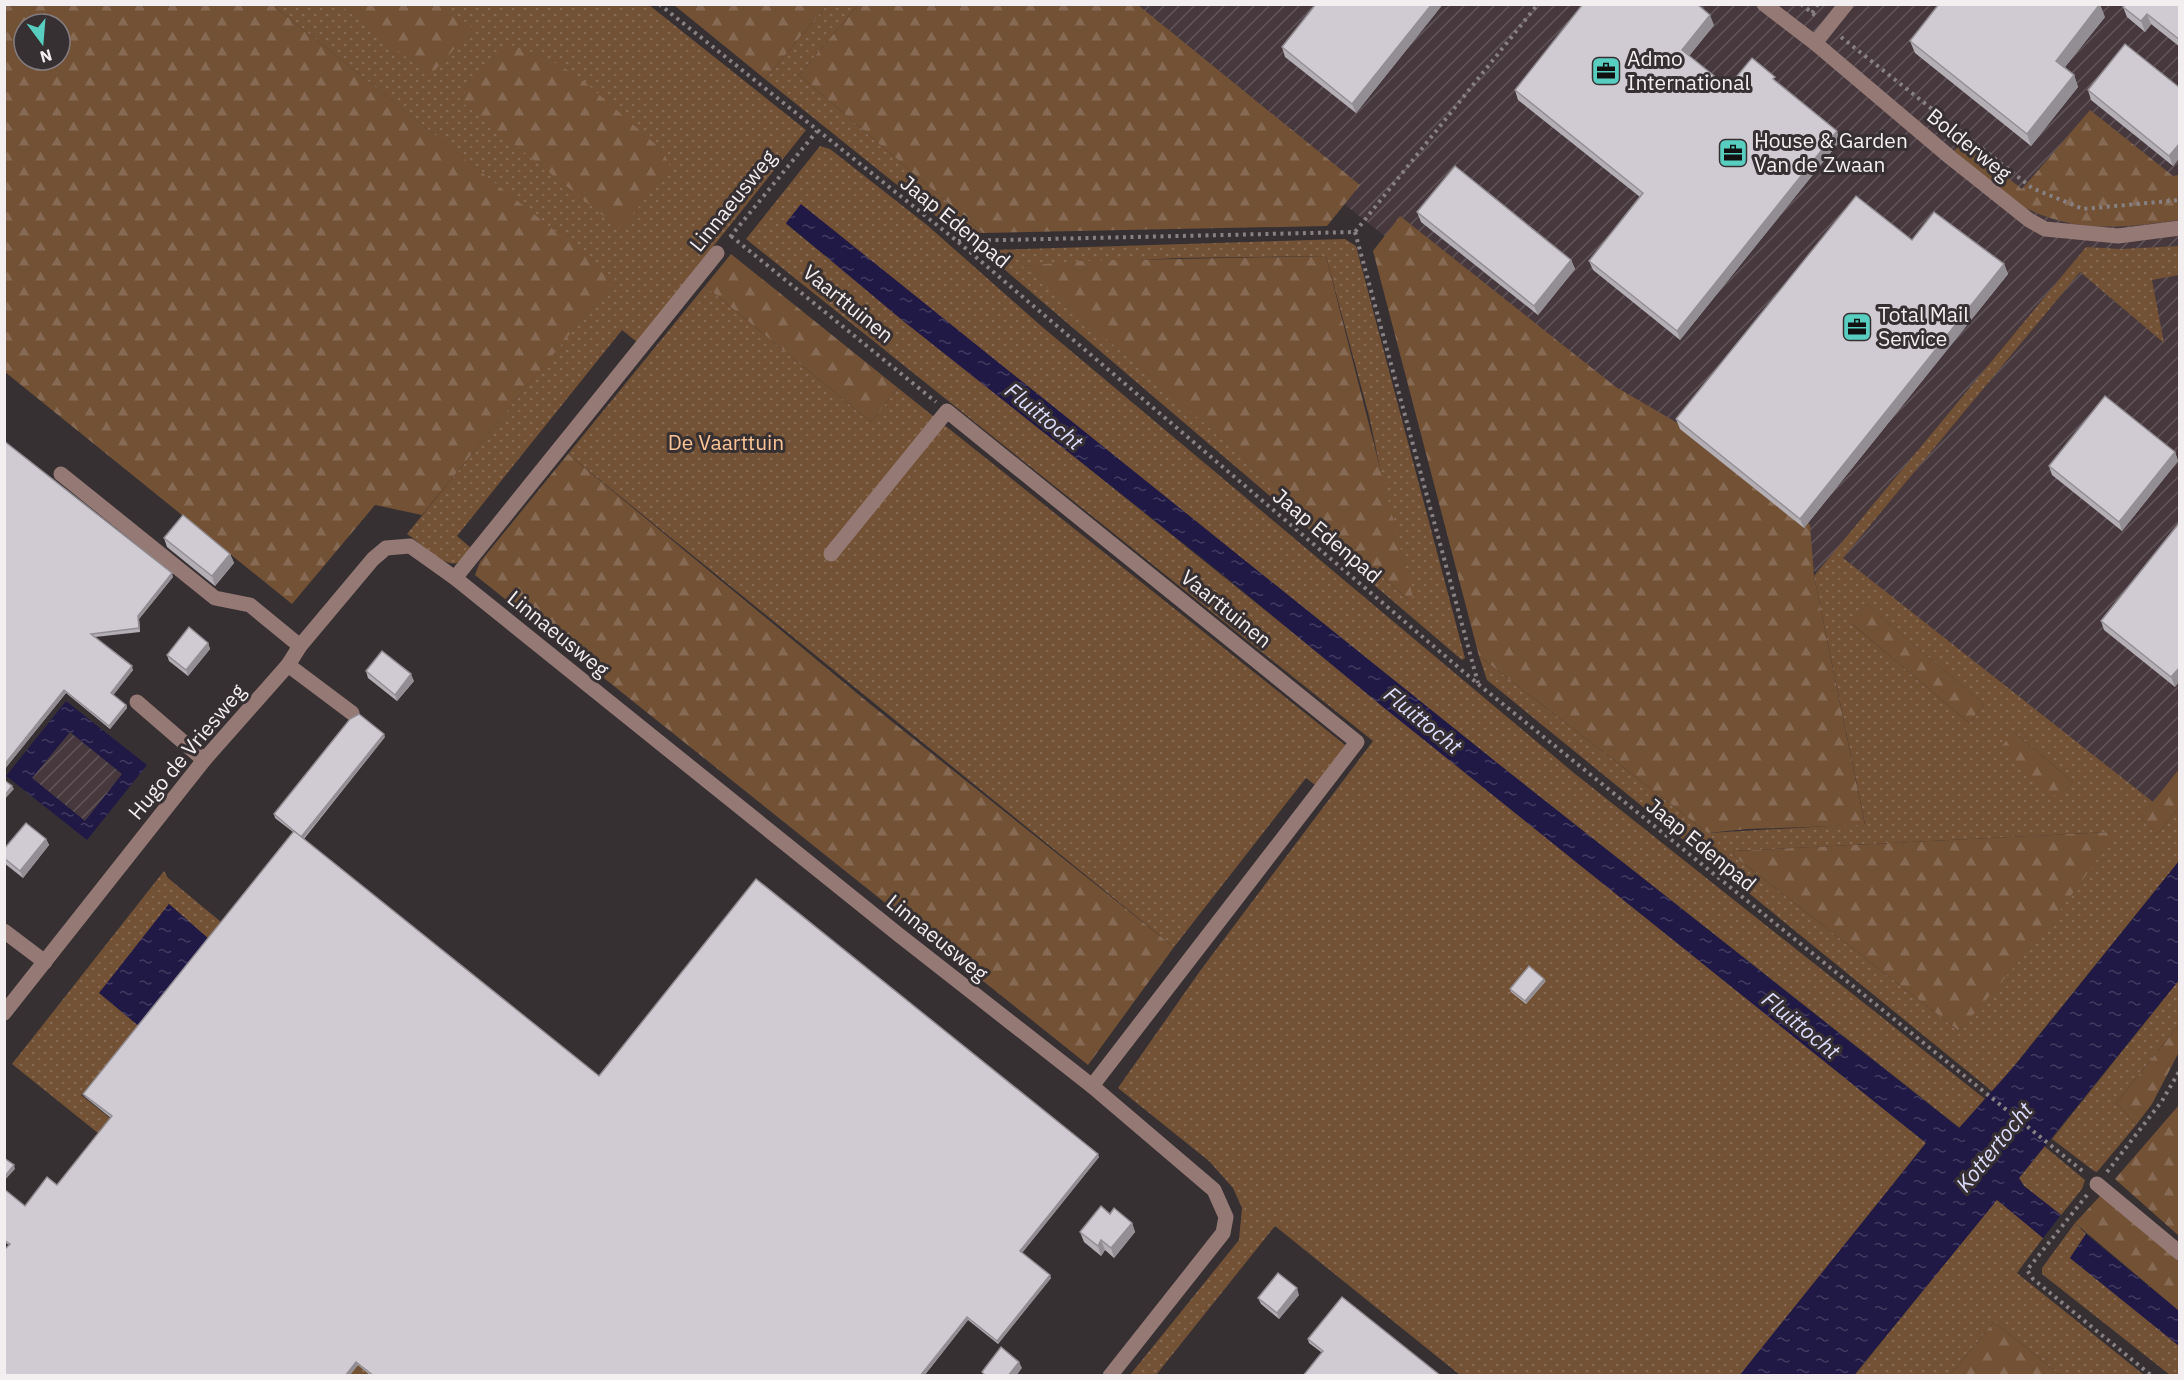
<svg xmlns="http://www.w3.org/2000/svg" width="2184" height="1380" font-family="'IBM Plex Sans',sans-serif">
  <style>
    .industrial { fill: url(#industrial-furrows) }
    .grass { fill: url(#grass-dots); fill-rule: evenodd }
    .forest { fill: url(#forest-firs); fill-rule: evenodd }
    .water { fill: url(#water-ripples); fill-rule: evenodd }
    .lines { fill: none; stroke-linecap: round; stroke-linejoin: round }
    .path { stroke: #878184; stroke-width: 4; stroke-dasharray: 3 4.5; stroke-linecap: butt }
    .minor { stroke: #957975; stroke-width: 15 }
    .wall { fill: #b3afb5 }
    .shaded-wall { fill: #928e93 }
    .building { fill: #d0cbd2; stroke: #928e93; stroke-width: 1.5 }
    .labels { text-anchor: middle; stroke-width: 6; stroke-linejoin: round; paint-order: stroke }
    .poi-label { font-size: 21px; fill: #f3eef0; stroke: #373033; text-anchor: start }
    .street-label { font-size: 21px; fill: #f3eef0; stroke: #373033 }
    .park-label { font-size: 21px; fill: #fbc496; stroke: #373033 }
    .water-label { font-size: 22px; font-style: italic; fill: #dcdcfc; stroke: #373033 }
  </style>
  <defs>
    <pattern id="industrial-furrows" width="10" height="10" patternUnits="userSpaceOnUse" patternTransform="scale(1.5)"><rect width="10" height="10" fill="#46383d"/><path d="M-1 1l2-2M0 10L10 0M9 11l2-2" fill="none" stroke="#615559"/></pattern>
    <pattern id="grass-dots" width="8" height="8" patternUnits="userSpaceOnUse" patternTransform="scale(1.5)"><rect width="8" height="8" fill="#725135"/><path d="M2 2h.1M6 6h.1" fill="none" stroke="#876a53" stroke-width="1.8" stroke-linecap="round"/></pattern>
    <pattern id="forest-firs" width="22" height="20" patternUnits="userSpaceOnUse" patternTransform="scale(1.5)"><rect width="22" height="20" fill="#725135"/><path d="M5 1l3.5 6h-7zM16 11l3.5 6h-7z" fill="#876a53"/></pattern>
    <pattern id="water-ripples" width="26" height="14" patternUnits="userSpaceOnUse" patternTransform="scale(1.5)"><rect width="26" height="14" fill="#201945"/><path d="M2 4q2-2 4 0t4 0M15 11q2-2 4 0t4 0" fill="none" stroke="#413b60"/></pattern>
  </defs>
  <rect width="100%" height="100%" fill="#373033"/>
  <g class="industrial">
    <path d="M 1089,5 L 2179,5 L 2179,856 Z"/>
    <path d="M 70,732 L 123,774 L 85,821 L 32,778 Z"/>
  </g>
  <g class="grass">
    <path d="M 273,5 L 649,5 L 806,130 L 637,342 L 622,330 L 457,536 L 471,548 C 467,553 462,560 457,563 C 445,568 418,541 407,534 L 614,279 Z"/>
    <path d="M 827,5 L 858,5 L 799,75 L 983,233 L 957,233 L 765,79 Z"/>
    <path d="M 820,146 L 830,149 L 927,225 L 1040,325 L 1574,773 L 1985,1099 L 1960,1128 L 1501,766 L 801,205 L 786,224 L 1926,1143 L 1740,1375 L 1460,1375 L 1275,1226 L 1156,1375 L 1130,1375 L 1239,1240 L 1242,1208 L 1233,1188 L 1209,1161 L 1118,1088 L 1200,971 L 1373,741 L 746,239 Z"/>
    <path d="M 1345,239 L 1356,246 L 1465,658 L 1462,660 L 990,257 L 991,250 ZM 1326,256 L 1369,416 L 1408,599 L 1023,266 L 1179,258 Z"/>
    <path d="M 2179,246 L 2179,275 L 2152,280 L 2164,343 L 2080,272 L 1843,558 L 2153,802 L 2141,817 L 2157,835 L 2179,807 L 2179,861 L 1993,1092 L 1487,680 L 1479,656 L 1708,833 L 1865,824 L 1814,576 L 2086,247 L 2120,249 ZM 1867,605 L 1984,704 L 1969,723 L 1852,624 ZM 2014,732 L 2073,782 L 2059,798 ZM 2109,832 L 1959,1031 L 1734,856 L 1733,851 Z"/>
    <path d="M 705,286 L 871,422 L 898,388 L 1354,752 L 1323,791 L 1306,778 L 1174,947 L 568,454 Z"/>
    <path d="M 164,871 L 168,878 L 221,922 L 210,940 L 169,904 L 100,993 L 140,1027 L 81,1095 L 398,1346 L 374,1375 L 348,1375 L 368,1350 L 12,1064 Z"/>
    <path d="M 2179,980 L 2179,1025 L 2116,1103 L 2136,1125 L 2097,1172 L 2094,1171 L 2052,1139 Z"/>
    <path d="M 2044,1146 L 2085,1180 L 2082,1189 L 2061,1215 L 2024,1186 L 2019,1178 Z"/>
    <path d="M 1997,1199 L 2043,1238 L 2017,1273 L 2144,1375 L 2060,1375 L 1994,1322 L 1950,1375 L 1854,1376 Z"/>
    <path d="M 2075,1223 L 2086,1234 L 2070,1258 L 2179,1344 L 2179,1375 L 2170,1375 L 2042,1274 L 2042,1268 Z"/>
  </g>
  <g class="forest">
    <path d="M 4,5 L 273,5 L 615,279 L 422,515 L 375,505 L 292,604 L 5,372 ZM 24,24 L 60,24 L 60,60 L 24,60 Z"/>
    <path d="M 340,5 L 444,5 L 473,28 L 430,76 Z"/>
    <path d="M 674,5 L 827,5 L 765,79 Z"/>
    <path d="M 858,5 L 1138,5 L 1360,185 L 1327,226 L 983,233 L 799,75 Z"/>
    <path d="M 511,45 L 544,56 L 579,77 L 662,150 L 670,166 L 621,230 L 459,100 L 485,64 Z"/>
    <path d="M 2090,110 L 2173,176 L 2179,175 L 2179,220 C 2126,228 2075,233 2026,208 C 2000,195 1975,171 1952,153 L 1963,142 L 2022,189 Z"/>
    <path d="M 1400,216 L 1616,387 L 1686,428 L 1810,525 L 1814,576 L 1865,825 L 1747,829 L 1708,833 L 1479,656 L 1373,251 Z"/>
    <path d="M 731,254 L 898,388 L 871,422 L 705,286 Z"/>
    <path d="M 1326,256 L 1413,597 L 1408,599 L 1022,266 L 1081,261 Z"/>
    <path d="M 568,454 L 870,704 L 1174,947 L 1088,1065 L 475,575 L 480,562 Z"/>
    <path d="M 1867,605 L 1984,704 L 1969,723 L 1851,623 Z"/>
    <path d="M 2014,732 L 2073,782 L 2059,799 L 2000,748 Z"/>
    <path d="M 2179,769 L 2179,807 L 2157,835 L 2141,817 Z"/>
    <path d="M 2109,832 L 2111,841 L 2042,935 L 1959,1031 L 1734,856 L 1733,851 Z"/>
    <path d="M 2179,1025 L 2179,1052 L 2152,1104 L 2136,1125 L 2116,1103 Z"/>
    <path d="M 2179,1105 L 2179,1236 L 2115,1179 Z"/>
    <path d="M 2101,1195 L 2179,1260 L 2179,1311 L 2075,1223 Z"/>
    <path d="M 1994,1322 L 2060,1375 L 1950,1375 Z"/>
  </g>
  <g class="water">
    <path d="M 801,204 L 1501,766 L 1959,1128 L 2017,1063 L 2179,861 L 2179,980 L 2019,1178 L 2024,1186 L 2061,1215 L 2043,1238 L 1997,1200 L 1854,1375 L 1740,1375 L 1926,1143 L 1383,707 L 1227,578 L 902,320 L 786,223 Z"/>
    <path d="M 66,701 L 147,765 L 87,840 L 6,776 ZM 70,732 L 122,774 L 85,821 L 32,778 Z"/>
    <path d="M 169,904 L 210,940 L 140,1027 L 99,993 Z"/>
    <path d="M 2086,1234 L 2179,1311 L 2179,1346 L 2070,1258 Z"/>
  </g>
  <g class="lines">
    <g class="path">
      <path d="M 659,4 L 957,241 L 1478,684 L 2085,1173"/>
      <path d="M 1801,4 L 1817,17"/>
      <path d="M 1812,13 L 1818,4"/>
      <path d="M 1841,37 L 2032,188 L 2083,209 L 2180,200"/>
      <path d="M 1355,232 L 1478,683"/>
      <path d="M 731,236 L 936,402"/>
      <path d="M 730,237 L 817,131"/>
      <path d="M 958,241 L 1355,232 L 1538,4"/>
      <path d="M 2107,1172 L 2162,1101 L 2180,1070"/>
      <path d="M 2087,1195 L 2027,1270 L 2033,1279 L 2152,1376"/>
    </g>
    <g class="minor">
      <path d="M 1764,4 L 1815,43 L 1951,158 L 2029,220 L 2045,229 L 2118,236 L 2180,228"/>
      <path d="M 1815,43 L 1846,4"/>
      <path d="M 61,474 L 215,598 L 250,605 L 300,646"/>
      <path d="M 831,554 L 947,411 L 1357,742 L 1092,1086"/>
      <path d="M 455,578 L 717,253"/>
      <path d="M 288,665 L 352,713"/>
      <path d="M 137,702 L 204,760"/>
      <path d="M 4,931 L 45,962"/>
      <path d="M 4,1013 L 204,760 L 288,665 L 300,646 L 373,559 L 386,548 L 410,546 L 455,578 L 899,935 L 1092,1086 L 1214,1190 L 1226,1217 L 1223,1233 L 1110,1376"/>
      <path d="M 2097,1184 L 2180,1253"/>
    </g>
  </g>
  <g class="wall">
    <path d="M 1316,4 L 1443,4 L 1356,113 L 1285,57 L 1282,47 Z"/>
    <path d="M 2180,4 L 2180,47 L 2151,24 L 2145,32 L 2127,17 L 2123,7 Z"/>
    <path d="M 2105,17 L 2065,67 L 2074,75 L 2078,87 L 2031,146 L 1915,53 L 1910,41 Z"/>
    <path d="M 1714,25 L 1689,56 L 1728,87 L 1777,82 L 1840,141 L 1680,340 L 1593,270 L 1589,261 L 1640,197 L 1518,100 L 1515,90 Z"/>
    <path d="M 2180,88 L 2180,157 L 2173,166 L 2091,100 L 2088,90 Z"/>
    <path d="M 1417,212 L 1571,260 L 1575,269 L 1538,315 L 1421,222 Z"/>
    <path d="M 2004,264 L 2008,274 L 1804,528 L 1680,429 L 1676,419 Z"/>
    <path d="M 4,441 L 173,577 L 139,619 L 140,632 L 95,637 L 133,670 L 113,695 L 126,705 L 127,708 L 110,729 L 66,693 L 4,770 Z"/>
    <path d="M 2175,452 L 2178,461 L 2122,531 L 2052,475 L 2049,466 Z"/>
    <path d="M 2180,522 L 2175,687 L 2104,630 L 2101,621 Z"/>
    <path d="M 164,538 L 230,554 L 234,563 L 215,586 L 167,547 Z"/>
    <path d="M 208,643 L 210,649 L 188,676 L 169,661 L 167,655 Z"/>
    <path d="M 366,671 L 414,681 L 397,701 L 368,678 Z"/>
    <path d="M 385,737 L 304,839 L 599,1076 L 1099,1157 L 1022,1253 L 1051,1278 L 998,1344 L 968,1320 L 924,1376 L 371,1376 L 358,1365 L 349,1376 L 4,1376 L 9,1245 L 4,1242 L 4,1189 L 25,1206 L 57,1185 L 111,1118 L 85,1097 L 83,1094 L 293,832 L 275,818 L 274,814 Z"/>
    <path d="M 46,839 L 49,845 L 23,878 L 4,863 L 4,849 Z"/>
    <path d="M 1544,979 L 1545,982 L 1526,1004 L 1511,992 L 1510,989 Z"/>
    <path d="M 1110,1214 L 1132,1223 L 1135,1232 L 1114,1258 L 1105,1250 L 1101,1256 L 1084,1242 L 1080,1232 Z"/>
    <path d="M 1299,1295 L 1279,1319 L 1261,1304 L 1258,1298 Z"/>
    <path d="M 1308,1339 L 1441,1376 L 1321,1352 L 1309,1343 Z"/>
  </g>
  <g class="shaded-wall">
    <path d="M 1432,4 L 1443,4 L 1356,113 L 1352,104 Z"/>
    <path d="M 2100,4 L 2105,17 L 2060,73 L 2056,61 Z"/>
    <path d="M 2147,14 L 2151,24 L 2145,32 L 2141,21 Z"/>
    <path d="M 1710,15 L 1714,25 L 1686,60 L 1682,50 Z"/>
    <path d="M 2074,75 L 2078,87 L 2031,146 L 2027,134 Z"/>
    <path d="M 1837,131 L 1840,141 L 1680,340 L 1677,331 Z"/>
    <path d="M 2180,143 L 2180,157 L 2173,166 L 2169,156 Z"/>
    <path d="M 1571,260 L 1575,269 L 1538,315 L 1534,306 Z"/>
    <path d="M 2004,264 L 2008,274 L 1804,528 L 1800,519 Z"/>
    <path d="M 2175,452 L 2178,461 L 2122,531 L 2119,522 Z"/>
    <path d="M 230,554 L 234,563 L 215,586 L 212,576 Z"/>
    <path d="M 172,573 L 173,577 L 139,619 L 140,632 L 138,616 Z"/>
    <path d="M 208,643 L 210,649 L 188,676 L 186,670 Z"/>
    <path d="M 132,666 L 133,670 L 112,697 L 111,693 Z"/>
    <path d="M 2180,667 L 2180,681 L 2175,687 L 2171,677 Z"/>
    <path d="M 411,674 L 414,681 L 397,701 L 395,695 Z"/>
    <path d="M 64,690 L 66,693 L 4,770 L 4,765 Z"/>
    <path d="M 126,705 L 127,708 L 110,729 L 109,726 Z"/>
    <path d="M 384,734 L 385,737 L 302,840 L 301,837 Z"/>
    <path d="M 12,786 L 14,789 L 4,800 L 4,796 Z"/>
    <path d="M 46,839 L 49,845 L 23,878 L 20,871 Z"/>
    <path d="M 1544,979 L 1545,982 L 1526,1004 L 1525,1001 Z"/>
    <path d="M 1098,1154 L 1099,1157 L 1021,1254 L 1020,1251 Z"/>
    <path d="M 14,1165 L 15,1169 L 4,1181 L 4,1177 Z"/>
    <path d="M 1132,1223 L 1135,1232 L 1114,1258 L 1111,1248 Z"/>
    <path d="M 1101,1240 L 1105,1250 L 1101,1256 L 1098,1246 Z"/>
    <path d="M 1050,1275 L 1051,1278 L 998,1344 L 997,1341 Z"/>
    <path d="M 1297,1288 L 1299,1295 L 1279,1319 L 1277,1313 Z"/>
    <path d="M 967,1317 L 968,1320 L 924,1376 L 920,1376 Z"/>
    <path d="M 356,1362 L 358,1365 L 349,1376 L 345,1376 Z"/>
    <path d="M 1019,1362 L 1022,1368 L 1016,1376 L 1008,1376 Z"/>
  </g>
  <g class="building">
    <path d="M 1316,4 L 1432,4 L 1352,104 L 1282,47 Z"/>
    <path d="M 1583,4 L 1697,4 L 1710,15 L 1682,50 L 1728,87 L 1752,58 L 1775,77 L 1773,79 L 1837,131 L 1677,331 L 1589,261 L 1643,193 L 1515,90 Z"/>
    <path d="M 1939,4 L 2100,4 L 2056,61 L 2074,75 L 2027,134 L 1910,41 Z"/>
    <path d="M 2126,4 L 2180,4 L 2180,40 L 2147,14 L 2141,21 L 2123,7 Z"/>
    <path d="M 2125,44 L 2180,88 L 2180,143 L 2169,156 L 2088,90 Z"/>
    <path d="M 1455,166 L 1571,260 L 1534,306 L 1417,212 Z"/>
    <path d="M 1856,196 L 1912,240 L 1934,212 L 2004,264 L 1800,519 L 1676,419 Z"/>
    <path d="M 2105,396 L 2175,452 L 2119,522 L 2049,466 Z"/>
    <path d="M 4,441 L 172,573 L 138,616 L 139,628 L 91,634 L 132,666 L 111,693 L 126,705 L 109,726 L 64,690 L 4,765 Z"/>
    <path d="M 183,515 L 230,554 L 212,576 L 164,538 Z"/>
    <path d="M 2180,522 L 2180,667 L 2171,677 L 2101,621 Z"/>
    <path d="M 189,627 L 208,643 L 186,670 L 167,655 Z"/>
    <path d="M 382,651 L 411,674 L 395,695 L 366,671 Z"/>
    <path d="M 359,714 L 384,734 L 301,837 L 274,814 L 350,719 Z"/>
    <path d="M 4,780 L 12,786 L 4,796 Z"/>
    <path d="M 26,823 L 46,839 L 20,871 L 4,858 L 4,849 Z"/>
    <path d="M 294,831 L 599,1076 L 756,879 L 1098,1154 L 1020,1251 L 1050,1275 L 997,1341 L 967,1317 L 920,1376 L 374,1376 L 356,1362 L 345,1376 L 4,1376 L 4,1250 L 10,1244 L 4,1240 L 4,1189 L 25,1206 L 47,1177 L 57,1185 L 112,1116 L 83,1094 Z"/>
    <path d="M 1529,966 L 1544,979 L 1525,1001 L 1510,989 Z"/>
    <path d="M 4,1158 L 14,1165 L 4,1177 Z"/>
    <path d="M 1101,1206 L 1110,1214 L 1114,1208 L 1132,1223 L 1111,1248 L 1101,1240 L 1098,1246 L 1080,1232 Z"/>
    <path d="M 1278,1273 L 1297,1288 L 1277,1313 L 1258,1298 Z"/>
    <path d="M 1342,1297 L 1441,1376 L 1303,1376 L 1323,1351 L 1308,1339 Z"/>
    <path d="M 1001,1347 L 1019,1362 L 1008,1376 L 986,1376 L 982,1372 Z"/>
  </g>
  <defs>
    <g id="office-square" transform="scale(1.5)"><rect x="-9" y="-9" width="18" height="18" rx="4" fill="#58cec0" stroke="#373033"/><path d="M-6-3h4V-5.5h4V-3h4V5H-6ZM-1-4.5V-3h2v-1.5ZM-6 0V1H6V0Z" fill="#111"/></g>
  </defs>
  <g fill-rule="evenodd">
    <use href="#office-square" x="1606" y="71"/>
    <use href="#office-square" x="1733" y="153"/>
    <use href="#office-square" x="1857" y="327"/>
  </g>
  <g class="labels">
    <g class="poi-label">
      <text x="1627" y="66">Admo<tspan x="1627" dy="24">International</tspan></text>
      <text x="1754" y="148">House &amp; Garden<tspan x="1754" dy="24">Van de Zwaan</tspan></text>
      <text x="1878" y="322">Total Mail<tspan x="1878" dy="24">Service</tspan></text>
    </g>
    <g class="street-label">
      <text transform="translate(1969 145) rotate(39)" y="7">Bolderweg</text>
      <text transform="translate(733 201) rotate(-51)" y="7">Linnaeusweg</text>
      <text transform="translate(955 222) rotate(39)" y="7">Jaap Edenpad</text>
      <text transform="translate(848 304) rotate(39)" y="7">Vaarttuinen</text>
      <text transform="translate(1327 536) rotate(40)" y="7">Jaap Edenpad</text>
      <text transform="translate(1226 609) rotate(39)" y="7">Vaarttuinen</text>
      <text transform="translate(558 634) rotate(39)" y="7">Linnaeusweg</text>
      <text transform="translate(187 752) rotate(-50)" y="7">Hugo de Vriesweg</text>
      <text transform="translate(1701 845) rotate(39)" y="7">Jaap Edenpad</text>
      <text transform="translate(937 938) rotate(39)" y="7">Linnaeusweg</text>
    </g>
    <g class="park-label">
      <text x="726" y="450">De Vaarttuin</text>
    </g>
    <g class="water-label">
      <text transform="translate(1044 416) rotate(39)" y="8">Fluittocht</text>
      <text transform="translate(1423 720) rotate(39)" y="8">Fluittocht</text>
      <text transform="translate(1801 1025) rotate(39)" y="8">Fluittocht</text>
      <text transform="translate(1994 1147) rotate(-51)" y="8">Kottertocht</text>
    </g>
  </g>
  <rect width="2184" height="1380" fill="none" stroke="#f3eef0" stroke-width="12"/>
  <g transform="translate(42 42) rotate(164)"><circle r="28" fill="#373033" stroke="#827c7f" stroke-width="1.5"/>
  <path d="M0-4.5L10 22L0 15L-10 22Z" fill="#58cec0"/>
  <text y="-9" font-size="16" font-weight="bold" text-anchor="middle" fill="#f3eef0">N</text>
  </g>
</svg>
